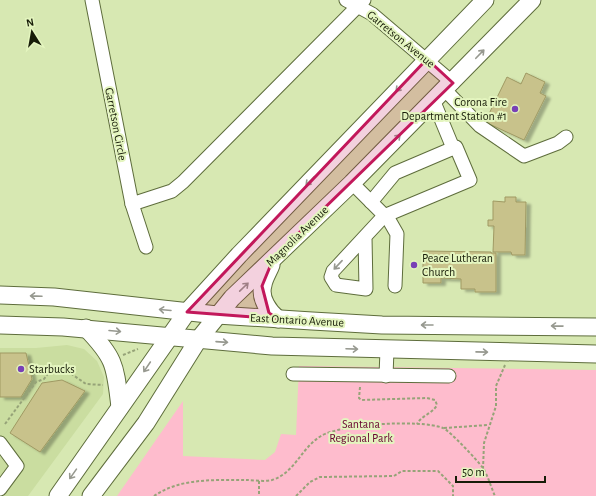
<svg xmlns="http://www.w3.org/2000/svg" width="596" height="496" font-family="'Alegreya Sans',sans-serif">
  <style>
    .built { fill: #cadda0 }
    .green { fill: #febccd }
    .building { fill: #c8c28b; stroke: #9f9963; filter: url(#shadow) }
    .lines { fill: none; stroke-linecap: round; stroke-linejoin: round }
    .minor-casing { stroke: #5e6d3c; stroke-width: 15 }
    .major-casing { stroke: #5e6d3c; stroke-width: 19 }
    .path { stroke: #96a378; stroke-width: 2; stroke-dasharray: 3 2; stroke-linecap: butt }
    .minor { stroke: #fff; stroke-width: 13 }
    .major { stroke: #fff; stroke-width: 17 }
    .oneway { stroke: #979990 }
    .marked { fill: #c2185b; fill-opacity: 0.2; stroke: #c2185b; stroke-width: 3; stroke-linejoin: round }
    .poi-dot { fill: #7940b6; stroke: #e4f5bf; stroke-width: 1.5 }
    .labels { text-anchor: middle; stroke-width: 4; stroke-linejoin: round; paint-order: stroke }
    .street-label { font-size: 12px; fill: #171c08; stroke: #e4f5bf }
    .poi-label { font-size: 12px; fill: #171c08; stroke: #e4f5bf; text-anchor: start }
    .park-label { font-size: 12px; fill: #670330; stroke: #e4f5bf }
  </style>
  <defs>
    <filter id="shadow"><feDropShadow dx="4.5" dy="2.5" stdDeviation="1" flood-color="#0004"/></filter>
  </defs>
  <rect width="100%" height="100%" fill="#d7e8b2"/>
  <path class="built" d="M 67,345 L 84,349 L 97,361 L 104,377 L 103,394 L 28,496 L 0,496 L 0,348 L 36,348 Z"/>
  <path class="green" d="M 299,366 L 596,370 L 596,496 L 117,496 L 183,401 L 183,456 L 265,460 L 275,452 L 281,434 L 296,435 Z"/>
  <g class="building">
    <path d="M 526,73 L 545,82 L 540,93 L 546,96 L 524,140 L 485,122 L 507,77 L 521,84 Z"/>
    <path d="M 505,197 L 516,197 L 516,202 L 526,202 L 525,255 L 512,255 L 511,252 L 493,252 L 494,226 L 488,226 L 488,220 L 493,220 L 493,201 L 505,202 Z"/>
    <path d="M 423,251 L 491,252 L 491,253 L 496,253 L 496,292 L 475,292 L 475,289 L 461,289 L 461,279 L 441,278 L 441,283 L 423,283 Z"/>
    <path d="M 0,353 L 26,353 L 32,379 L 21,397 L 0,397 Z"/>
    <path d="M 62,380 L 85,391 L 40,452 L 10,433 L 42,383 Z"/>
  </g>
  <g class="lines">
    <g class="minor-casing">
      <g id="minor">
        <path d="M 92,0 L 132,204 L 146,247"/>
        <path d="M 346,0 L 372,14 L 453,83"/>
        <path d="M 445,90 L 480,126 L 524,156 L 558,143 L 566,137"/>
        <path d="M 434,102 L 453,148"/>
        <path d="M 352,183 L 389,220 L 397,234 L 395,286"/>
        <path d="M 132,204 L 172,191 L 183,182 L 364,0"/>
        <path d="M 365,237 L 366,289 L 336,285 L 331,277 L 333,271 L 384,216 L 470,180 L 456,147 L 395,173 L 371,202"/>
        <path d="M 293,374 L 449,376"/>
        <path d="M 386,376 L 387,350"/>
        <path d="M 0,443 L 17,466 L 0,489"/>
      </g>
    </g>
    <g class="major-casing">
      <g id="major">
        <path d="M 271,265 C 269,271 264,278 263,285 C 259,298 269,312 278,319"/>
        <path d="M 0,295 L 54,297 L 217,315 L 312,321 L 382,325 L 596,327"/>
        <path d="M 0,325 L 63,327 L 272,346 L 596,354"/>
        <path d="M 86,328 C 116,359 115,366 120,407"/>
        <path d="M 58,496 L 187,312 L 239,255 L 485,0"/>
        <path d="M 91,496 L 146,423 L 198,340 L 232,298 L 352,183 L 532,0"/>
      </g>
    </g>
    <g class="path">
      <path d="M 123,355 L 138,349"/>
      <path d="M 360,387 L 359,398 L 361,400 L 427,398 L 435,400 L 437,405 C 432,414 422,415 417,424"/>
      <path d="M 5,424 L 36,382 L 44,379 L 52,368 L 63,368 L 86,384 L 103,385"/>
      <path d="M 444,428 L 488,425"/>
      <path d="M 483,469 L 484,443 L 496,406 L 496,386 L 505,365"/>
      <path d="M 259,481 L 259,496"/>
      <path d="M 154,496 C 180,478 214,480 245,480 C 253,480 264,482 272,480 C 295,473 301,448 321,436 C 341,424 420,419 443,428 C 449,430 478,461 483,468 C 488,476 491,487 495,496"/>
      <path d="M 296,496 L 310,482 L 320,477 L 394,476 L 402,471 L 438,471 L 453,486 L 453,496"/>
    </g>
    <use href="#minor" class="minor"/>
    <use href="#major" class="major"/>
  </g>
  <defs><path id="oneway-shaft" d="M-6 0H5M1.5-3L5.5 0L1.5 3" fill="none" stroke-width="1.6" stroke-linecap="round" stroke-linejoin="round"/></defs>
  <g class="oneway">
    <use href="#oneway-shaft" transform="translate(480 54) rotate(-46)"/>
    <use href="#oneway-shaft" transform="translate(400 87) rotate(134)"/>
    <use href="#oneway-shaft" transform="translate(396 139) rotate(-45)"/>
    <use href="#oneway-shaft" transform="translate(310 181) rotate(134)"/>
    <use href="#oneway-shaft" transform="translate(338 265) rotate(133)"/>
    <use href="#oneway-shaft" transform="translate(244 287) rotate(-44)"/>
    <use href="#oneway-shaft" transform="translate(36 296) rotate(-178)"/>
    <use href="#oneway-shaft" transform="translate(165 310) rotate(-175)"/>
    <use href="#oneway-shaft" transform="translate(427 325) rotate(-180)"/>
    <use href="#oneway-shaft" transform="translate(557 326) rotate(-179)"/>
    <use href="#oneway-shaft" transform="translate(115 331) rotate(5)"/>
    <use href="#oneway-shaft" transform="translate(222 342) rotate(4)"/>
    <use href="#oneway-shaft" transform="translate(352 349) rotate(2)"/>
    <use href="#oneway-shaft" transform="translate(482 352) rotate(1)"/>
    <use href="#oneway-shaft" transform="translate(147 367) rotate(124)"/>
    <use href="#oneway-shaft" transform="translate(73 474) rotate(125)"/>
  </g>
  <path class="marked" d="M 427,59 L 453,83 L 274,257 L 262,286 L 269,313 L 278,319 L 187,312 Z"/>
  <g class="poi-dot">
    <circle cx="515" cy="109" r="4"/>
    <circle cx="414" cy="265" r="4"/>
    <circle cx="21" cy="369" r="4"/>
  </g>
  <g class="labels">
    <g class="street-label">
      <text transform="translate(401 39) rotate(39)" y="4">Garretson Avenue</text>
      <text transform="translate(116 124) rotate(79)" y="4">Garretson Circle</text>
      <text transform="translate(297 236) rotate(-44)" y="4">Magnolia Avenue</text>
      <text transform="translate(297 320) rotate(3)" y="4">East Ontario Avenue</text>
    </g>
    <g class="poi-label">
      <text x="507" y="106" text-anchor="end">Corona Fire<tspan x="507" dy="14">Department Station #1</tspan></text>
      <text x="422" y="262">Peace Lutheran<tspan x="422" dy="14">Church</tspan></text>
      <text x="29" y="373">Starbucks</text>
    </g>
    <g class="park-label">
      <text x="361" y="428">Santana<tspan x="361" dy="14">Regional Park</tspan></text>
    </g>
  </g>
  <g transform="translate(32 32) rotate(349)" stroke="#e4f5bf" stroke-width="3" paint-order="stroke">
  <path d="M0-3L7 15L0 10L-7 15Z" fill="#171c08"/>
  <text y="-6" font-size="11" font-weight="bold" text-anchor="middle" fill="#171c08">N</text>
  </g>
  <path d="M456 476v6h89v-6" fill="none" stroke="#171c08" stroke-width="2"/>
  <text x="462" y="476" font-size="12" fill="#171c08" stroke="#e4f5bf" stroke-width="3" paint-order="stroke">50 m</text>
</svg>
